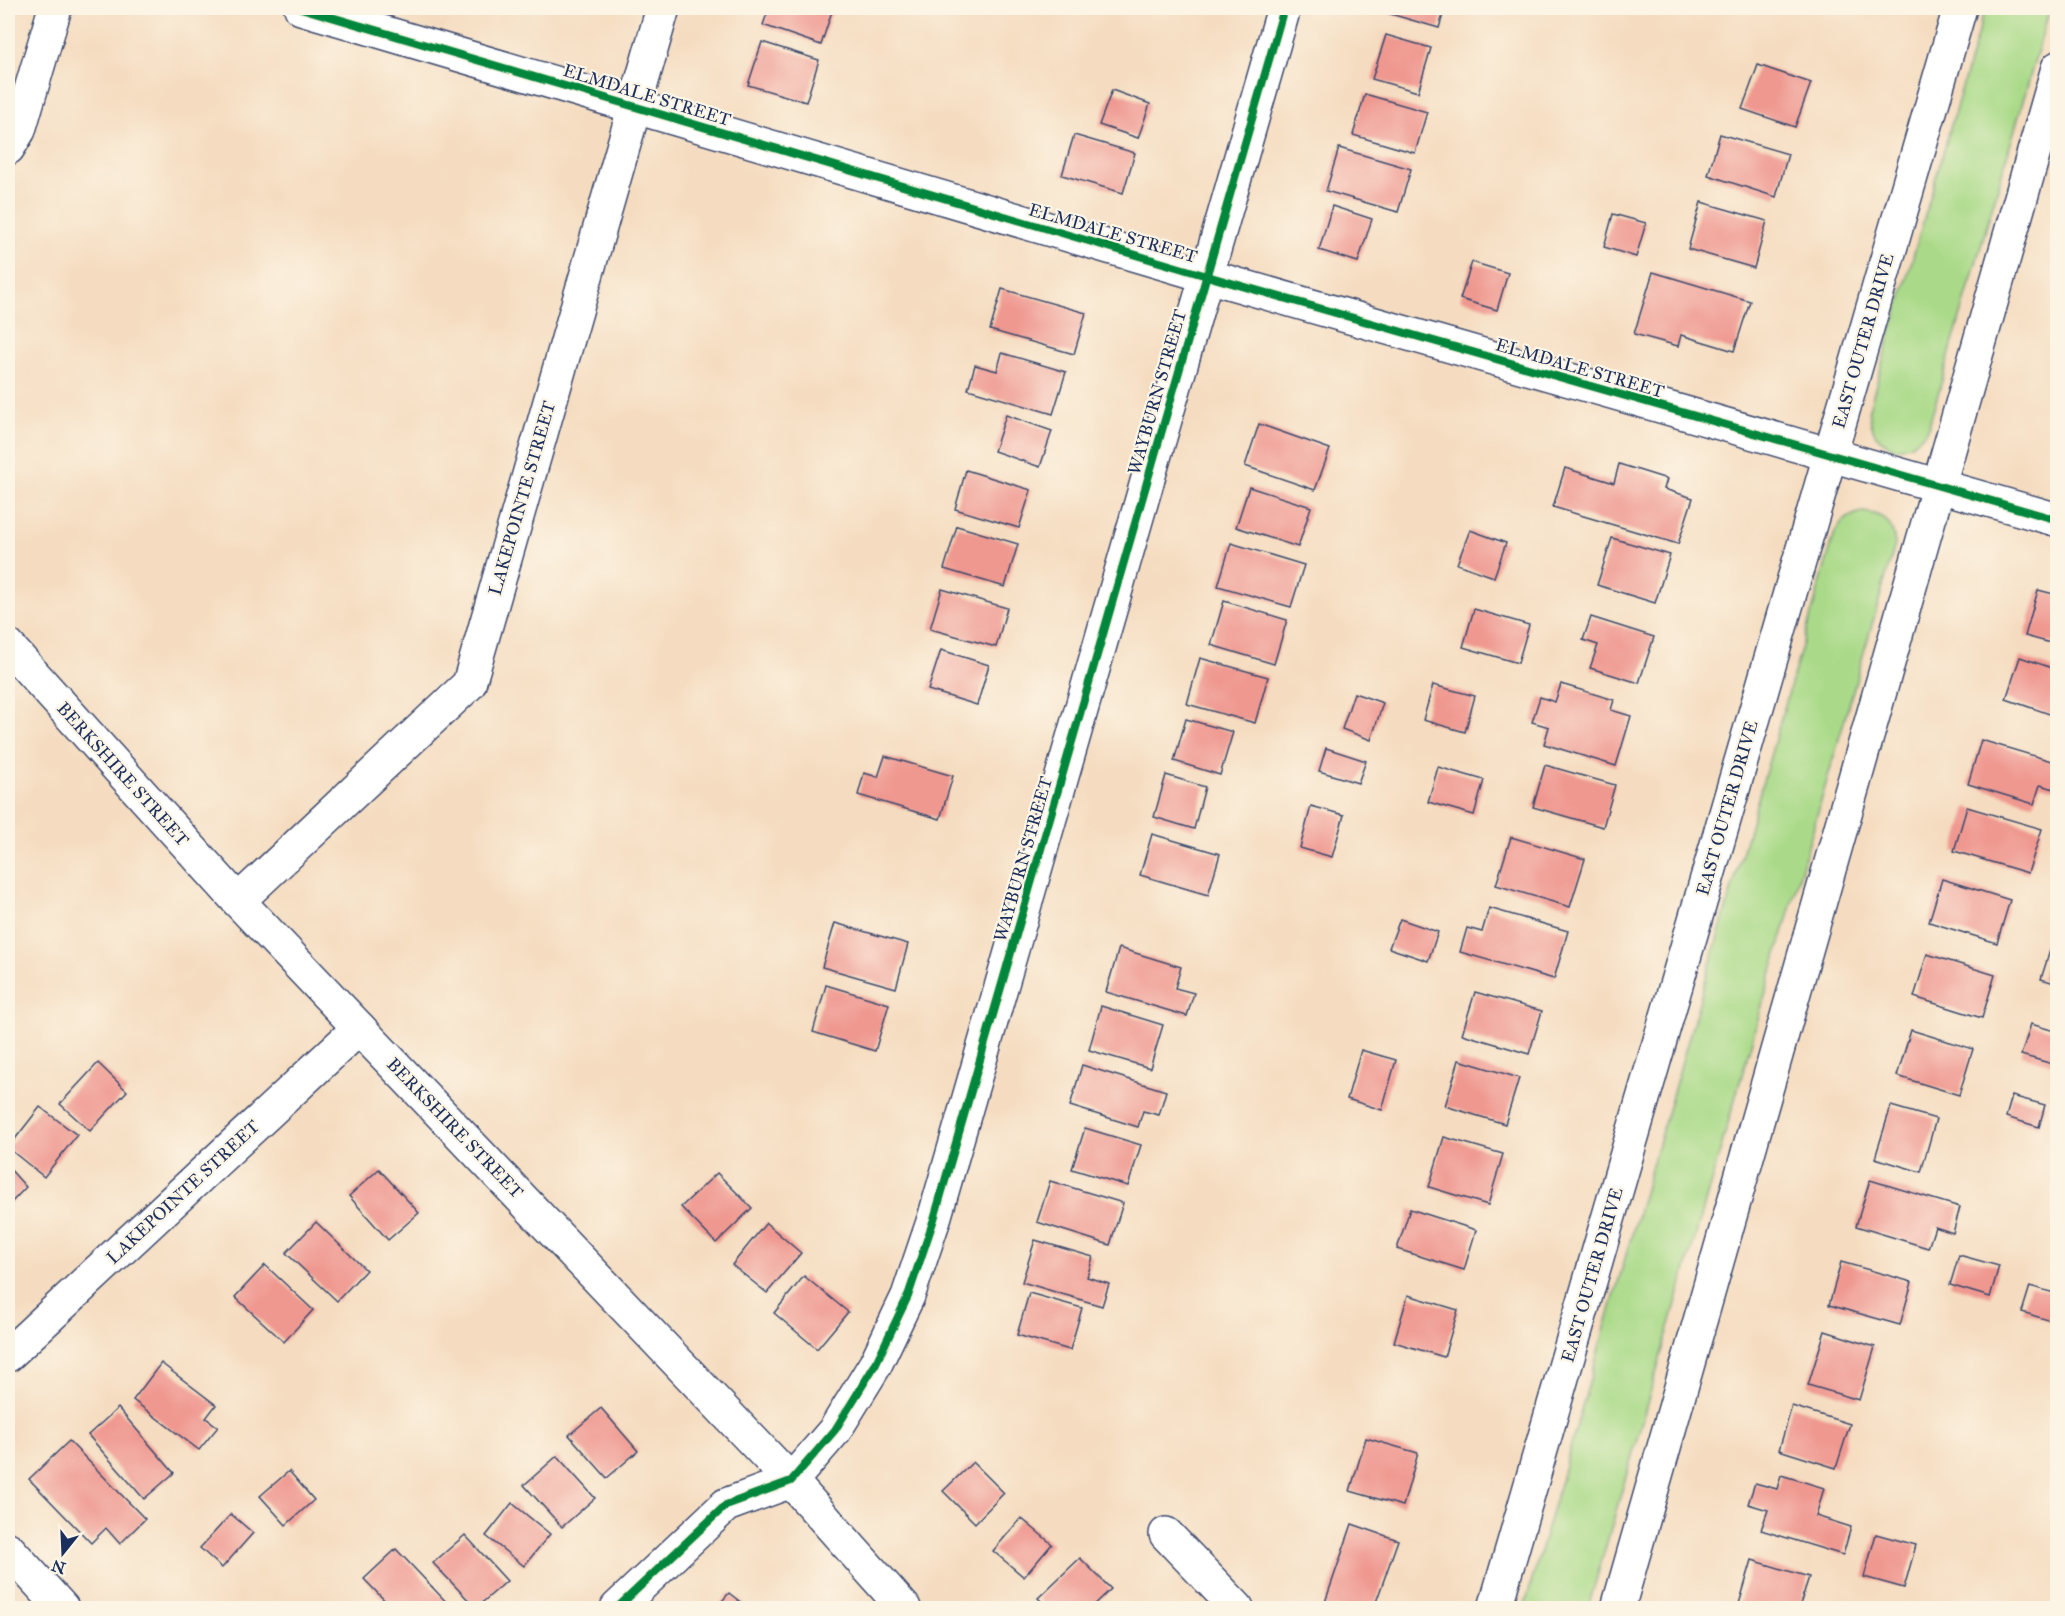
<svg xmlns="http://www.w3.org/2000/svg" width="2065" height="1616" font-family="'IM FELL Great Primer',serif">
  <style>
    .green { fill: #aada89; stroke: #628474; stroke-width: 1.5 }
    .building { fill: #ef9890 }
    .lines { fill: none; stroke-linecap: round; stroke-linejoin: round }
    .minor-casing { stroke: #3c496d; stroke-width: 36 }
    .minor { stroke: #fff; stroke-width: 33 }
    .cycleway-casing { stroke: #fcf5e5; stroke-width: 11 }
    .cycleway { stroke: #00873e; stroke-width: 8 }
    .labels { text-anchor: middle; stroke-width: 4.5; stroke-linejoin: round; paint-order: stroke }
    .street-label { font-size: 18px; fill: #1b2f5e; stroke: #fcf5e5 }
  </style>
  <rect width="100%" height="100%" fill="#fcf5e5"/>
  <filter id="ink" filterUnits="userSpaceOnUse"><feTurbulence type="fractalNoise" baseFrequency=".0167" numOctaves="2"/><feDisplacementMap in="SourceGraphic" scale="12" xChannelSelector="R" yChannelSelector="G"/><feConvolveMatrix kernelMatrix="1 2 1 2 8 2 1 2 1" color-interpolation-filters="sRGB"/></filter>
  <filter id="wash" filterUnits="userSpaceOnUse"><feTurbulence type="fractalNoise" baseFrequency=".008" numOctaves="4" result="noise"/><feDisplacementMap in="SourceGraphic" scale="24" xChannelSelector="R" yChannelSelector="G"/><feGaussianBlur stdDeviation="1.35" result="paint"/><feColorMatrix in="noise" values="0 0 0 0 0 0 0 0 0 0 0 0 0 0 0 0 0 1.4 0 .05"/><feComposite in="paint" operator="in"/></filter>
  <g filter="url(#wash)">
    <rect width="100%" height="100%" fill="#f5dcc0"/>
    <g class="green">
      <path d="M 1985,8 L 2050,8 L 1929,425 C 1921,441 1911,447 1893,448 C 1874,437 1871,431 1869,409 Z"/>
      <path d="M 1863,512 C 1885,514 1893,523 1895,545 L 1588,1608 L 1524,1608 L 1835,532 C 1843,520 1849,515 1863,512 Z"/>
    </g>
    <g id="blocks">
      <g class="building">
        <path d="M 769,8 L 833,8 L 821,45 L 763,25 Z"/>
        <path d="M 1388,8 L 1445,8 L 1439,28 L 1387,13 Z"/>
        <path d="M 1386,35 L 1431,48 L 1418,92 L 1372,79 Z"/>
        <path d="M 762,42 L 819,60 L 806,102 L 748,85 Z"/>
        <path d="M 1758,65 L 1811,83 L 1795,127 L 1742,109 Z"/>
        <path d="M 1112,90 L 1150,104 L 1138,138 L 1099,125 Z"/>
        <path d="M 1365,94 L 1427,112 L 1415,153 L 1353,135 Z"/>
        <path d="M 1720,134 L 1788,154 L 1776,197 L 1708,175 Z"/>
        <path d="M 1074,135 L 1135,153 L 1123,193 L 1062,175 Z"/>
        <path d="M 1339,148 L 1411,169 L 1398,212 L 1326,191 Z"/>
        <path d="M 1701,202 L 1767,221 L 1754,268 L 1688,249 Z"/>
        <path d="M 1332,206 L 1372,219 L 1358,262 L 1319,250 Z"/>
        <path d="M 1613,214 L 1646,223 L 1636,257 L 1604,247 Z"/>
        <path d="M 1472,262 L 1508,273 L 1497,310 L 1460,299 Z"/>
        <path d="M 1653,272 L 1750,301 L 1734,351 L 1681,335 L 1678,346 L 1634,334 Z"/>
        <path d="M 1002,289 L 1086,313 L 1074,354 L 990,330 Z"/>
        <path d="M 1002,353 L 1066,372 L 1053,414 L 968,389 L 975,365 L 997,371 Z"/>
        <path d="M 1006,415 L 1052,431 L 1040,467 L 994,451 Z"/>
        <path d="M 1259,424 L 1330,449 L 1315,490 L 1245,466 Z"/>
        <path d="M 1619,464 L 1667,479 L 1664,489 L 1693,498 L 1678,544 L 1553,507 L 1565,468 L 1614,483 Z"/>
        <path d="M 966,470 L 1031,490 L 1019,528 L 955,509 Z"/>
        <path d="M 1249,487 L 1311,507 L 1298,547 L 1236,527 Z"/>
        <path d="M 957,526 L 1018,544 L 1005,587 L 944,569 Z"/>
        <path d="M 1470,530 L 1506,543 L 1494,577 L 1457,564 Z"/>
        <path d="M 1612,538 L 1670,555 L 1655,603 L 1597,585 Z"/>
        <path d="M 1231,543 L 1304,565 L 1291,607 L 1218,586 Z"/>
        <path d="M 942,589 L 1007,608 L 996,647 L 930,629 Z"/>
        <path d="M 2038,590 L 2058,595 L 2058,645 L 2025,636 Z"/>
        <path d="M 1224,601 L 1287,620 L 1274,664 L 1211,645 Z"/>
        <path d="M 1474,609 L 1529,625 L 1518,663 L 1463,647 Z"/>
        <path d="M 1591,617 L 1654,637 L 1639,683 L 1590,668 L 1598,645 L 1583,640 Z"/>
        <path d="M 941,650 L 989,665 L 977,705 L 928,690 Z"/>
        <path d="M 2020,657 L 2058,670 L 2058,717 L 2006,699 Z"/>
        <path d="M 1200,658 L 1268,677 L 1255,723 L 1187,704 Z"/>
        <path d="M 1561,684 L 1614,700 L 1611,710 L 1631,716 L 1616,766 L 1544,744 L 1549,727 L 1532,722 L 1540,697 L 1555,702 Z"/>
        <path d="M 1433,685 L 1475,696 L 1465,732 L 1423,720 Z"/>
        <path d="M 1354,693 L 1383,703 L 1371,740 L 1342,729 Z"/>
        <path d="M 1186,719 L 1233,732 L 1220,775 L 1174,761 Z"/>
        <path d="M 1981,740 L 2058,763 L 2058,790 L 2040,785 L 2034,804 L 1968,784 Z"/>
        <path d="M 1326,748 L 1366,761 L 1358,783 L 1319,771 Z"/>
        <path d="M 885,756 L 953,776 L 940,819 L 858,795 L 864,773 L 878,777 Z"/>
        <path d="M 1545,765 L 1615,785 L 1603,827 L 1533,807 Z"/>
        <path d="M 1438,767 L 1484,780 L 1474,815 L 1428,802 Z"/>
        <path d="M 1166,775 L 1205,787 L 1194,829 L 1154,817 Z"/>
        <path d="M 1311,806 L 1344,815 L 1332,857 L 1300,848 Z"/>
        <path d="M 1967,807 L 2042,829 L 2028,873 L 1954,851 Z"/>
        <path d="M 1152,834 L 1220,854 L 1208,895 L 1140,875 Z"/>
        <path d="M 1511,837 L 1585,859 L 1570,907 L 1496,885 Z"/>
        <path d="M 1942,879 L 2010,900 L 1997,943 L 1929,922 Z"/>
        <path d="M 1489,908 L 1568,931 L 1554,979 L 1460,952 L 1467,928 L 1482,932 Z"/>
        <path d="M 1400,919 L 1438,932 L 1428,961 L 1389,948 Z"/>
        <path d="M 835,923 L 908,944 L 896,988 L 822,967 Z"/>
        <path d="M 2052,944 L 2058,945 L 2058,984 L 2041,979 Z"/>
        <path d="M 1119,948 L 1181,967 L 1175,988 L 1194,993 L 1187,1016 L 1106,992 Z"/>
        <path d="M 1927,954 L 1995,975 L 1982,1018 L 1914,997 Z"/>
        <path d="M 826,985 L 889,1004 L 875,1051 L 813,1032 Z"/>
        <path d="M 1475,992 L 1542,1011 L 1529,1054 L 1462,1034 Z"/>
        <path d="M 1101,1006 L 1163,1025 L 1150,1068 L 1089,1050 Z"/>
        <path d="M 2031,1024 L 2058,1032 L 2056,1065 L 2021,1055 Z"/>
        <path d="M 1911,1030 L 1973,1049 L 1959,1095 L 1897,1076 Z"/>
        <path d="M 1361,1050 L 1396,1060 L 1382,1110 L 1347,1099 Z"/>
        <path d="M 1459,1060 L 1519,1078 L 1505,1124 L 1445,1106 Z"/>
        <path d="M 98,1063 L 127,1091 L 90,1131 L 60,1104 Z"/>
        <path d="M 1082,1065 L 1166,1091 L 1159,1115 L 1143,1111 L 1138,1127 L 1070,1106 Z"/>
        <path d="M 2012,1096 L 2045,1105 L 2039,1127 L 2006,1117 Z"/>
        <path d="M 1891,1106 L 1936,1119 L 1921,1172 L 1875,1158 Z"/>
        <path d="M 40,1107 L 77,1135 L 44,1177 L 8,1148 Z"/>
        <path d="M 1085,1128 L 1141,1145 L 1128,1186 L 1072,1169 Z"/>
        <path d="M 1444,1137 L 1503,1154 L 1488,1205 L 1429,1187 Z"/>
        <path d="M 8,1167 L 26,1187 L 8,1206 Z"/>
        <path d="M 379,1169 L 419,1213 L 388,1240 L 349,1196 Z"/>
        <path d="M 717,1173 L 752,1208 L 716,1243 L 681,1207 Z"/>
        <path d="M 1870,1180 L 1960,1207 L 1953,1233 L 1935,1227 L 1928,1248 L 1856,1226 Z"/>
        <path d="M 1050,1181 L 1123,1203 L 1110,1245 L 1037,1222 Z"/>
        <path d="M 1410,1209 L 1476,1230 L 1464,1270 L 1397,1249 Z"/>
        <path d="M 316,1222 L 366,1270 L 337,1301 L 286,1253 Z"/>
        <path d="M 766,1223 L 801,1253 L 767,1293 L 732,1265 Z"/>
        <path d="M 1035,1240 L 1093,1257 L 1087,1277 L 1109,1284 L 1102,1306 L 1022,1282 Z"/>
        <path d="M 1959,1255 L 1999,1266 L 1990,1297 L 1950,1285 Z"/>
        <path d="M 1841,1262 L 1912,1282 L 1900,1325 L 1829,1305 Z"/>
        <path d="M 265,1265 L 313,1310 L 284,1342 L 235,1297 Z"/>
        <path d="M 804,1276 L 848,1312 L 817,1349 L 774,1313 Z"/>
        <path d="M 2030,1286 L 2058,1294 L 2058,1323 L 2022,1312 Z"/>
        <path d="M 1029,1293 L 1082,1308 L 1070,1350 L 1017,1335 Z"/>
        <path d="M 1408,1295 L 1458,1310 L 1444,1357 L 1394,1342 Z"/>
        <path d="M 1825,1331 L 1875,1347 L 1859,1400 L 1808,1385 Z"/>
        <path d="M 161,1363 L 216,1405 L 206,1418 L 218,1427 L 199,1450 L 133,1400 Z"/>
        <path d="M 1792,1406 L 1850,1424 L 1836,1468 L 1779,1450 Z"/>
        <path d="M 118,1408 L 174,1473 L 144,1499 L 88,1435 Z"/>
        <path d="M 601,1408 L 638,1451 L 607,1478 L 569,1435 Z"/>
        <path d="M 1366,1438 L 1418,1453 L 1403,1506 L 1350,1491 Z"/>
        <path d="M 69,1441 L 145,1519 L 120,1544 L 106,1528 L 91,1543 L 29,1479 Z"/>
        <path d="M 557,1456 L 595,1498 L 562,1527 L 524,1485 Z"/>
        <path d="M 973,1462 L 1004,1493 L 975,1523 L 943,1491 Z"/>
        <path d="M 289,1471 L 314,1500 L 286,1525 L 260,1496 Z"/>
        <path d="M 1781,1475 L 1824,1488 L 1816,1516 L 1851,1527 L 1843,1555 L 1761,1530 L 1768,1510 L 1748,1504 L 1755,1483 L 1777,1489 Z"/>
        <path d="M 512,1503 L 550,1534 L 524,1566 L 486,1536 Z"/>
        <path d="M 231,1514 L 253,1533 L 222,1568 L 200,1548 Z"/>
        <path d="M 1021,1518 L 1052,1544 L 1024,1577 L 993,1551 Z"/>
        <path d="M 1352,1524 L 1398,1540 L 1374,1608 L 1323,1608 Z"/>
        <path d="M 1876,1534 L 1916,1545 L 1904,1588 L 1864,1577 Z"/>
        <path d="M 465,1535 L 507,1581 L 476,1608 L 433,1563 Z"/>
        <path d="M 396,1549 L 452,1608 L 392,1608 L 364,1579 Z"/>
        <path d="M 1080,1558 L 1111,1589 L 1091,1608 L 1048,1608 L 1038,1598 Z"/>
        <path d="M 1752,1560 L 1809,1577 L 1799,1608 L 1755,1608 L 1739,1604 Z"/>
        <path d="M 729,1593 L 748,1608 L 716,1608 Z"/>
        <path d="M 1132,1603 L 1139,1608 L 1127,1608 Z"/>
      </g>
    </g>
  </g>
  <g filter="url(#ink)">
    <use href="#blocks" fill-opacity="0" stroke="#3c496d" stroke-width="1.5"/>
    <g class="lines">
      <g class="minor-casing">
        <g id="minor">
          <path d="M 301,8 L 1207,276 L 2058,520"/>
          <path d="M 8,148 L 19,130 L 55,8"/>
          <path d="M 8,646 L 238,901 L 791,1481 L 904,1608"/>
          <path d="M 238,901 L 469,684 L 663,8"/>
          <path d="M 8,1355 L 359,1028"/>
          <path d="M 1166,1534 L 1237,1608"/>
          <path d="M 8,1549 L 62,1608"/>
          <path d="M 617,1608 L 726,1505 L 791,1481 L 835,1430 L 875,1365 L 908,1296 L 934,1219 L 1284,8"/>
          <path d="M 1495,1608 L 1960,8"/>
          <path d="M 1618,1608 L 2058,68"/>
        </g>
      </g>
      <use href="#minor" class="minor"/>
      <g class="cycleway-casing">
        <g id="cycleway">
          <path d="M 301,8 L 1207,276 L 2058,520"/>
          <path d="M 617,1608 L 726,1505 L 791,1481 L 835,1430 L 875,1365 L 908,1296 L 934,1219 L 1284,8"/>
        </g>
      </g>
      <use href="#cycleway" class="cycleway"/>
    </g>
  </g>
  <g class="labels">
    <g class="street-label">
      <text transform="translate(647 95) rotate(17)" y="6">ELMDALE STREET</text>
      <text transform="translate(1113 233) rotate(16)" y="6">ELMDALE STREET</text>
      <text transform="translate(1863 341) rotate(-74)" y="6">EAST OUTER DRIVE</text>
      <text transform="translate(1580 368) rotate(16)" y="6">ELMDALE STREET</text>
      <text transform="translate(1157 392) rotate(-74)" y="6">WAYBURN STREET</text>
      <text transform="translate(522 498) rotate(-74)" y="6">LAKEPOINTE STREET</text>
      <text transform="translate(123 774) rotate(48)" y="6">BERKSHIRE STREET</text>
      <text transform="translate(1727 808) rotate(-74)" y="6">EAST OUTER DRIVE</text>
      <text transform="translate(1023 859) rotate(-74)" y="6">WAYBURN STREET</text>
      <text transform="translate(455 1128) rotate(46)" y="6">BERKSHIRE STREET</text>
      <text transform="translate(183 1192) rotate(-43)" y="6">LAKEPOINTE STREET</text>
      <text transform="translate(1592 1275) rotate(-74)" y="6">EAST OUTER DRIVE</text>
    </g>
  </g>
  <rect width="2065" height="1616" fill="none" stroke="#fcf5e5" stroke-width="30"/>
  <g transform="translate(63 1553) rotate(198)" stroke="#fcf5e5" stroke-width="4.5" paint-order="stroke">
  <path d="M0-4.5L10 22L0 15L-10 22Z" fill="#1b2f5e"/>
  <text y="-9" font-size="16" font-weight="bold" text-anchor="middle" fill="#1b2f5e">N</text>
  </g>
</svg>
